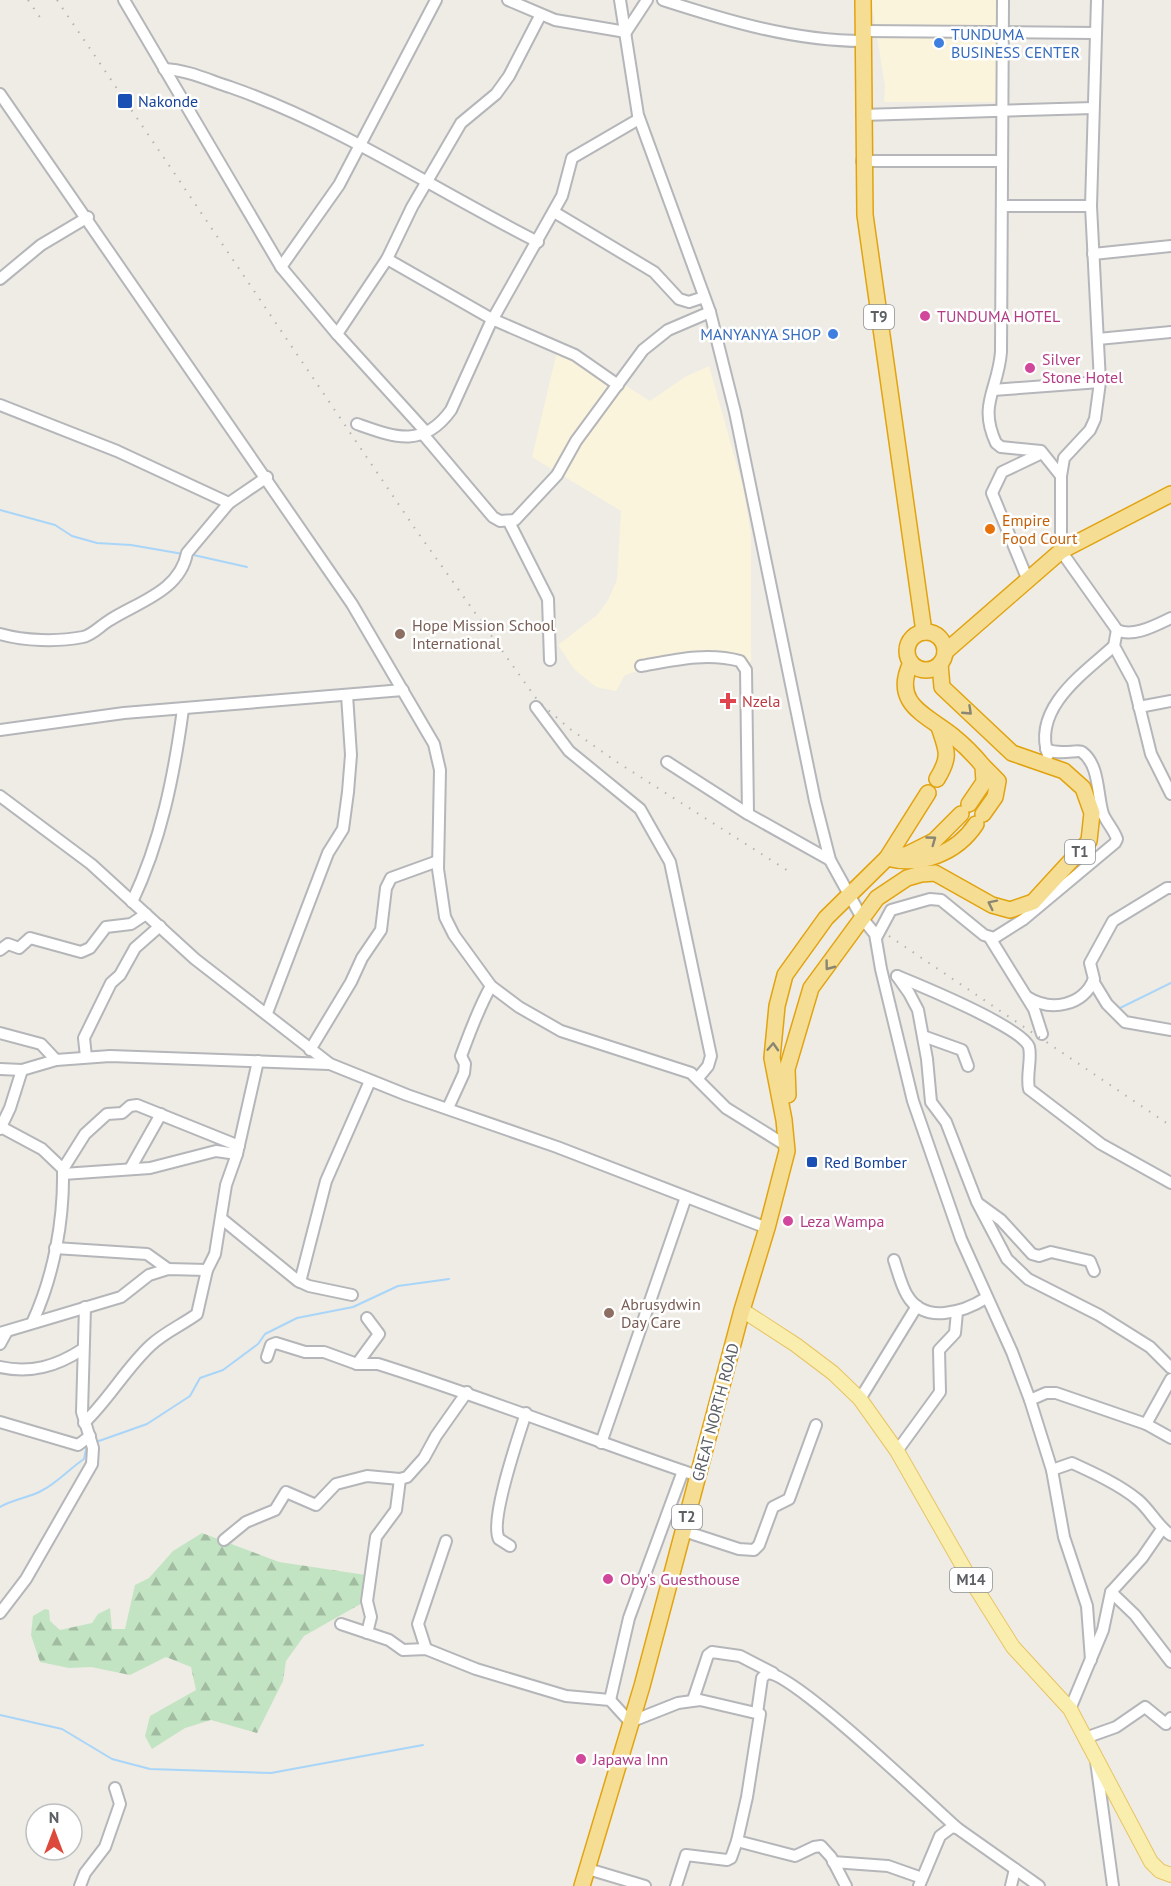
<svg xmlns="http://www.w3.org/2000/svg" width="1171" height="1886" font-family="'PT Sans',sans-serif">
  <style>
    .commercial { fill: #fbf4dc }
    .forest { fill: url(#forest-firs) }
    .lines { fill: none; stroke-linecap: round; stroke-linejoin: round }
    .stream { stroke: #a9d5f9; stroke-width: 2 }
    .minor-casing { stroke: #b5b6ba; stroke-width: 14 }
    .major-casing { stroke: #e8c464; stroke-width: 16 }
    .highway-casing { stroke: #e2a310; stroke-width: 18 }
    .minor { stroke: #fff; stroke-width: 10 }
    .major { stroke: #f9eeae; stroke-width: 14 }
    .highway { stroke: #f5de94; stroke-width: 15 }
    .rail { stroke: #b3b4b4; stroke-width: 2; stroke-dasharray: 1.5 8; stroke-linecap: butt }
    .oneway { stroke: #8a8672 }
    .shop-dot { fill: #3f7fe0; stroke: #fff; stroke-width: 2 }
    .transit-dot { fill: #1a4fb4; stroke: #fff; stroke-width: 2 }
    .hotel-dot { fill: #d1479c; stroke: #fff; stroke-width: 2 }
    .food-dot { fill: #e8710a; stroke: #fff; stroke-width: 2 }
    .education-dot { fill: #8d6e63; stroke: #fff; stroke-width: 2 }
    .health-dot { fill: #e0444e; stroke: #fff; stroke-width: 2 }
    .labels { text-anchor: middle; stroke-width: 5; stroke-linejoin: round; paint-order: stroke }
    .shield { fill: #fff; stroke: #8d9092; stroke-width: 1.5 }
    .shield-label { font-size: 15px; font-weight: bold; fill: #5c6064 }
    .shop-label { font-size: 16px; fill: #366cbe; stroke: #fff; text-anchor: start }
    .transit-label { font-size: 16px; fill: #164399; stroke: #fff; text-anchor: start }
    .hotel-label { font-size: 16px; fill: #b23c85; stroke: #fff; text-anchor: start }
    .food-label { font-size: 16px; fill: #c56008; stroke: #fff; text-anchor: start }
    .education-label { font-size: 16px; fill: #785e54; stroke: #fff; text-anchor: start }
    .health-label { font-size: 16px; fill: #be3a42; stroke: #fff; text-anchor: start }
    .street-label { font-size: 16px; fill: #5c6064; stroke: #fff }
  </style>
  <defs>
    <pattern id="forest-firs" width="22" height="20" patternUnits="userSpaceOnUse" patternTransform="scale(1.5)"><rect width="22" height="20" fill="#c3e4c3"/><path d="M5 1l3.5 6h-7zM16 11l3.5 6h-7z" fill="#a2bca2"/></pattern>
  </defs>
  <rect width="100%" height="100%" fill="#eeece4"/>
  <g class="commercial">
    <path d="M 871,0 L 1002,0 L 999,102 L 884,102 L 885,86 Z"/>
    <path d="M 559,343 L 650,401 L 685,377 L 709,366 L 743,487 L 751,534 L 751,662 L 730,663 L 694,653 L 625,675 L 616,691 L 596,687 L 574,669 L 558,645 L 597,615 L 608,600 L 617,580 L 621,511 L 532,457 Z"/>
  </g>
  <path class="forest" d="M 202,1533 L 279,1562 L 366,1575 L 364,1602 L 304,1636 L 286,1661 L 283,1681 L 257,1733 L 211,1720 L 185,1728 L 152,1749 L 145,1736 L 150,1716 L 196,1690 L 191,1667 L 166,1657 L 130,1675 L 91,1667 L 69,1668 L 40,1662 L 31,1635 L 33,1616 L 45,1609 L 49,1610 L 50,1621 L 60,1630 L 92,1623 L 98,1614 L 110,1608 L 112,1629 L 125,1629 L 135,1585 L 149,1578 L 173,1551 Z"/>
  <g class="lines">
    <g class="stream">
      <path d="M 0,510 L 55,525 L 72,536 L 97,543 L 131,545 L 183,554"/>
      <path d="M 189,554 L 247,567"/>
      <path d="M 1118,1009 L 1171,983"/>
      <path d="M 96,1442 L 147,1424 L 190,1396 L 200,1378 L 223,1370 L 258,1344 L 265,1334 L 297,1318 L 353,1307 L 398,1286 L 449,1279"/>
      <path d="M 0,1507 C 13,1499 28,1498 41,1491 C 57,1483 69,1469 84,1459 L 87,1445"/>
      <path d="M 0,1715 L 62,1729 L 112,1759 L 150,1769 L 271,1773 L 423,1745"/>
    </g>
    <g class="minor-casing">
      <g id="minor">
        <path d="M 124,0 L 281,267 L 337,334 L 425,431"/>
        <path d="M 508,0 L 555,20 L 626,32 L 647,0"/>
        <path d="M 620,0 L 638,115 L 710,312 L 735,412 L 815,801 L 830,860 L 862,918 L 875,934 L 881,969 L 913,1101 L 961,1239 L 1012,1352 L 1030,1400 L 1052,1470 L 1064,1537 L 1087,1606 L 1091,1660"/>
        <path d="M 663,0 C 728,21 794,41 863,41"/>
        <path d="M 1003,0 L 1001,352 C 998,390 978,404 996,443 L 1001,447 L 1041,451 L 1061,476"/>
        <path d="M 1097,0 L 1091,206 L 1100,382 L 1095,419 L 1090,430 L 1064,458 L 1061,476 L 1061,551 L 1117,630 C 1133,638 1156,625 1171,618"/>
        <path d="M 863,31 L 1095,33"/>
        <path d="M 164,69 C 188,70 208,80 230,87 C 339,125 435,190 538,242"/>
        <path d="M 0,94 L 352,604 L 434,744 L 440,770 L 438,869 L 445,917 L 454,935 L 491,986 L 519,1007 L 561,1031 L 691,1073 L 726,1108 L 787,1146"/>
        <path d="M 862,115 L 1093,108"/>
        <path d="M 862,161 L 1002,161"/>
        <path d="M 1002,206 L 1091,206"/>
        <path d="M 554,212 L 654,272 L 679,299 L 689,302 L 704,297"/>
        <path d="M 1093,254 L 1171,246"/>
        <path d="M 387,259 L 492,319 L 575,355 L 618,385"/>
        <path d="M 281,267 L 339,185 L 436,0"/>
        <path d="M 0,279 L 41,245 L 88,217"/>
        <path d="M 337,334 L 387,259 L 412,207 L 461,123 L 496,94 L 509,76 L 540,16"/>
        <path d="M 1098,339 L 1171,332"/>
        <path d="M 993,390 L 1100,382"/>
        <path d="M 0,405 L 117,451 L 229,503 L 267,477"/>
        <path d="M 357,424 C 394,437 423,449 451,410 L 490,324 L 562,196 L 572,158 L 639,119"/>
        <path d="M 422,433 L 493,517 L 500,521 L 515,520 L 557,475 L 576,441 L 643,350 L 668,330 L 710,312"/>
        <path d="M 509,522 L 548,599 L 550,660"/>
        <path d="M 1027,578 L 992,493 L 1002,472 L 1042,453"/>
        <path d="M 1117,630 L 1114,646 L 1133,681 L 1151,754 L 1171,794"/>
        <path d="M 0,634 C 25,641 57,642 83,637 C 93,635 101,625 110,620 C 138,602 180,591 187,553 L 229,503"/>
        <path d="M 641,666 C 674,660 707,652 740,661 L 746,670 L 748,814"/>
        <path d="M 536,707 L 569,751 L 640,809 L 670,862 L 711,1056 L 708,1066 L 698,1078"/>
        <path d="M 1139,707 L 1171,701"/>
        <path d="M 0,730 L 124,713 L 403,690"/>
        <path d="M 1048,755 C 1032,708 1084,673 1114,646"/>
        <path d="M 667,762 L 748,814 L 830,860"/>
        <path d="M 0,796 L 91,864 L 195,959 L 330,1064 L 407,1095 L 557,1147 L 767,1228"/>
        <path d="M 132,902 C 161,841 174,776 183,709"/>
        <path d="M 876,938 L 891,910 L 930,899 L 941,900 L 984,935 L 994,938 L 1024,919 L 1115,843 L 1117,839 C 1114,830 1107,823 1103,814 C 1097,796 1100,765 1082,752 C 1078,749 1059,756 1046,749"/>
        <path d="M 990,938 L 1034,1009 L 1042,1034"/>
        <path d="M 0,950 L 8,944 L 19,948 L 30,938 L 81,952 L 90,948 L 106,927 L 131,924 L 146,914"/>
        <path d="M 897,976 L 909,993 L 918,1010 L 927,1059 L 931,1102 L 946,1122 L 977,1202 L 1007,1259 L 1028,1279 L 1099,1315 L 1150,1347 L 1171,1368"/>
        <path d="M 897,976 C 919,985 1023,1028 1029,1047 C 1032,1059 1026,1075 1029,1089 L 1101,1144 L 1171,1183"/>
        <path d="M 1093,981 L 1107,1004 L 1125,1022 L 1171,1030"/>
        <path d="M 1027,997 C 1051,1012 1083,1006 1094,979 L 1090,963 L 1113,921 L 1167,888 L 1171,888"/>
        <path d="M 267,1013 L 328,853 L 343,829 L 348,792 L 351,755 L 347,695"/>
        <path d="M 0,1033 L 41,1044 L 56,1060"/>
        <path d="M 923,1036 L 962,1050 L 968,1066"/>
        <path d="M 310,1050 L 351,982 L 362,958 L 381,930 L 386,888 L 391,878 L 438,861"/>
        <path d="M 86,1057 L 84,1038 L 111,983 L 120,975 L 135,948 L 160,926"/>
        <path d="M 0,1069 L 22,1070 L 56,1060 L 110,1056 L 329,1064"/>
        <path d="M 448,1108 L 464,1073 L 465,1064 L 461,1056 C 470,1032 478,1009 491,986"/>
        <path d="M 1,1127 L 42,1149 L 63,1169 C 64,1220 54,1275 33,1321"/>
        <path d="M 0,1129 L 10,1108 L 22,1070"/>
        <path d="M 63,1169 L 85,1134 L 107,1114 L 122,1113 L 130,1106 L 137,1105 L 239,1146"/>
        <path d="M 130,1169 L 161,1114"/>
        <path d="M 63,1174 L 150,1168 L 216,1151 L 237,1154"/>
        <path d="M 979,1204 L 1001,1220 L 1032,1254 L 1039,1256 L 1051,1252 L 1090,1261 L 1094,1271"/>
        <path d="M 222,1219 L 298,1281 L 309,1286 L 352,1295"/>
        <path d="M 55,1248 L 147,1254 L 168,1269"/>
        <path d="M 894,1260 C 898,1272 901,1285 907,1295 C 924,1325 964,1312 986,1298"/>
        <path d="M 300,1282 L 326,1181 L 370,1081"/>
        <path d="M 0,1333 L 121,1297 L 149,1275 L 168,1269 L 207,1270 L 215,1254 L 226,1185 L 237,1154 L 258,1061"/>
        <path d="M 0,1344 L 6,1333"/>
        <path d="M 267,1357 L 271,1345 L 276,1343 L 305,1352 L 324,1352 L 357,1364 L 378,1364 C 486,1398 591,1440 698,1476"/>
        <path d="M 357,1364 L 379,1334 L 367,1318"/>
        <path d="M 0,1367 C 31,1374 57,1366 83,1349"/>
        <path d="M 860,1399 L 917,1306"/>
        <path d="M 1030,1400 L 1046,1393 L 1056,1393 L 1146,1424 L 1171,1438"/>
        <path d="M 0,1422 L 78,1445 L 90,1436"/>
        <path d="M 84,1423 C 110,1398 126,1368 151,1345 C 165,1332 182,1325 197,1314 L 207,1270"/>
        <path d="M 1146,1424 L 1171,1379"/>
        <path d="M 601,1443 L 686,1197"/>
        <path d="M 897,1451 L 940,1392 L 939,1350 L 955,1333 L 957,1312"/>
        <path d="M 1052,1470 L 1072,1463 C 1094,1473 1120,1485 1138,1500 C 1151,1511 1157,1526 1171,1535"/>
        <path d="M 684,1531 L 739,1549 L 754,1550 L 759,1545 L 773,1507 L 789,1499 L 816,1425"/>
        <path d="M 224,1540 L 246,1522 L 275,1510 L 286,1492 L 316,1505 L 336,1484 L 367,1476 L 400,1479 L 407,1477 L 424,1458 L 436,1436 L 467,1392"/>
        <path d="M 510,1546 L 499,1539 C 489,1521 519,1435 526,1413"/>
        <path d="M 1111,1592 L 1135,1615 L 1171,1662"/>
        <path d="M 0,1613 L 26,1579 L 92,1464 L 93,1448 L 82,1412 L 85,1307"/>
        <path d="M 341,1624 L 389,1640 L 403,1650 L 426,1649 L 476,1669 L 566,1696 L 610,1700 L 630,1722 L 678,1703 L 700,1700 L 760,1714 L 747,1797 L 737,1841 L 795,1856 L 814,1847 L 821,1846 L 831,1857 L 846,1886"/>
        <path d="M 367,1633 L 371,1617 L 367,1601 L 376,1537 L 396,1510 L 400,1479"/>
        <path d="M 426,1649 L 418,1624 L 446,1541"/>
        <path d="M 610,1700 L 629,1618 L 683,1471"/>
        <path d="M 693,1700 L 708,1655 L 712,1652 L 740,1656 L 773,1673"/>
        <path d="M 1070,1709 L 1103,1630 L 1111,1592 L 1142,1558 L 1162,1529"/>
        <path d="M 757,1713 L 762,1678 L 767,1673 C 794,1673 929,1803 957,1828"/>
        <path d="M 1085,1738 L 1116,1727 L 1145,1707 L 1166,1724 L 1171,1718"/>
        <path d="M 1096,1761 L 1113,1886"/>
        <path d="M 833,1862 L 888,1866 L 922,1878"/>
        <path d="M 588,1869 L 645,1886"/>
        <path d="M 80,1886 L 85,1873 L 105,1847 L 120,1804 L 115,1788"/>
        <path d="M 676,1886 L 686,1855 L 727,1860 L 731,1858 L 737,1841"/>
        <path d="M 919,1886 L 940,1836 L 952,1827 L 957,1828 L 1039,1886"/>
        <path d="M 1011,1886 L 1015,1869"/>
      </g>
    </g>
    <g class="major-casing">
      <path id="major" d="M 742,1310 L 796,1345 L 833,1373 L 860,1399 L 897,1451 L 969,1577 L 1013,1647 L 1070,1709 L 1151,1862 L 1160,1871 L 1171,1875"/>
    </g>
    <g class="highway-casing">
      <g id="highway">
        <path d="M 863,0 L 865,215 L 924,632"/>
        <circle cx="926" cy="651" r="19"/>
        <path d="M 945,652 L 1061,551 L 1171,494"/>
        <path d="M 911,663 C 891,704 927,715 953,736 C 964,745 975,756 983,766 L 984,782 L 969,804"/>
        <path d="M 937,779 C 951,756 947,751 939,727"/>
        <path d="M 928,793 L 887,858 C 921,867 957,853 976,824"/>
        <path d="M 983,814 L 995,797 L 998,781 L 983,766"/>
        <path d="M 788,1095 L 787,1069 L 811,988 L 877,898 L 907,878 L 921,874 L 935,873 L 992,905 L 1010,910 L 1033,902 L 1089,841 L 1092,813 L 1083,788 L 1064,771 L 1012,753 L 942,687 L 940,664"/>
        <path d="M 582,1886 L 642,1686 L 742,1310 L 767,1228 L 787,1151 L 784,1120 L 772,1058 L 777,1006 L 785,975 L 826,918 L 887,858 L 908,854 L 934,841 L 961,814"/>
      </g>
    </g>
    <use href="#minor" class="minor"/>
    <use href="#major" class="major"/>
    <use href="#highway" class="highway"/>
    <g class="rail">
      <path d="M 28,0 L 44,23"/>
      <path d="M 57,0 L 416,530 L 538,701 L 570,729 L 617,762 L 793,874"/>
      <path d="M 889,936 L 1171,1126"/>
    </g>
  </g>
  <defs><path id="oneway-chevron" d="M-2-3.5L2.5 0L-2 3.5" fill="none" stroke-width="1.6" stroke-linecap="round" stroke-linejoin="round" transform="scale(1.5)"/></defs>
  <g class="oneway">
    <use href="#oneway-chevron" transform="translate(968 711) rotate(43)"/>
    <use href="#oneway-chevron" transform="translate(932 840) rotate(-36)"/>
    <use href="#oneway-chevron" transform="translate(992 904) rotate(-154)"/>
    <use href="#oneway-chevron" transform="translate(829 966) rotate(127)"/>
    <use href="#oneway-chevron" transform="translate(773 1047) rotate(-87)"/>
  </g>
  <g class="shop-dot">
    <circle cx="939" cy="43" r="6"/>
    <circle cx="833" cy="334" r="6"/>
  </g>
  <g class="transit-dot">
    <rect x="117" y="93" width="16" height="16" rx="3"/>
    <rect x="806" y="1156" width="12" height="12" rx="3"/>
  </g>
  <g class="hotel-dot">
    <circle cx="925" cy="316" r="6"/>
    <circle cx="1030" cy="368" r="6"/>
    <circle cx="788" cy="1221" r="6"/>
    <circle cx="608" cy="1579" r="6"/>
    <circle cx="581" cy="1759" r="6"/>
  </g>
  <circle class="food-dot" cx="990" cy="529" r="6"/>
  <g class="education-dot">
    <circle cx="400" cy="634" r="6"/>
    <circle cx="609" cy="1313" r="6"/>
  </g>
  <path class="health-dot" d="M725 692h6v6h6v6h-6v6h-6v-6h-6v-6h6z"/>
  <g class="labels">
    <g class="shield">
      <rect x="864" y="305" width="30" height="24" rx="4.5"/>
      <rect x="1065" y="840" width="30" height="24" rx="4.5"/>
      <rect x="672" y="1505" width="30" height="24" rx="4.5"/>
      <rect x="950" y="1568" width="42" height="24" rx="4.5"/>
    </g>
    <g class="shield-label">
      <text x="879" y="322">T9</text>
      <text x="1080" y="857">T1</text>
      <text x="687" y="1522">T2</text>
      <text x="971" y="1585">M14</text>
    </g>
    <g class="shop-label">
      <text x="951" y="40">TUNDUMA<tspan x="951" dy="18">BUSINESS CENTER</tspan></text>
      <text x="821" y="340" text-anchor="end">MANYANYA SHOP</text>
    </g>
    <g class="transit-label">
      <text x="138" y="107">Nakonde</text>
      <text x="824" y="1168">Red Bomber</text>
    </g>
    <g class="hotel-label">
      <text x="937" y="322">TUNDUMA HOTEL</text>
      <text x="1042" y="365">Silver<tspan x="1042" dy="18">Stone Hotel</tspan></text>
      <text x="800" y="1227">Leza Wampa</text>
      <text x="620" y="1585">Oby's Guesthouse</text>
      <text x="593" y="1765">Japawa Inn</text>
    </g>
    <g class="food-label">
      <text x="1002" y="526">Empire<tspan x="1002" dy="18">Food Court</tspan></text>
    </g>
    <g class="education-label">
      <text x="412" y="631">Hope Mission School<tspan x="412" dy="18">International</tspan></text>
      <text x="621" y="1310">Abrusydwin<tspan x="621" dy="18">Day Care</tspan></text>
    </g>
    <g class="health-label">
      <text x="742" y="707">Nzela</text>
    </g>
    <g class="street-label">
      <text transform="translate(715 1412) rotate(-75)" y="6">GREAT NORTH ROAD</text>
    </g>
  </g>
  <g transform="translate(54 1832)"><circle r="28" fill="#ffffff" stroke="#bebfc1" stroke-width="1.5"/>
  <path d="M0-4.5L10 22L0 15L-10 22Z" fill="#dd493b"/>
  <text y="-9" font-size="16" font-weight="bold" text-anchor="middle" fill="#5c6064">N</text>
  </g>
</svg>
